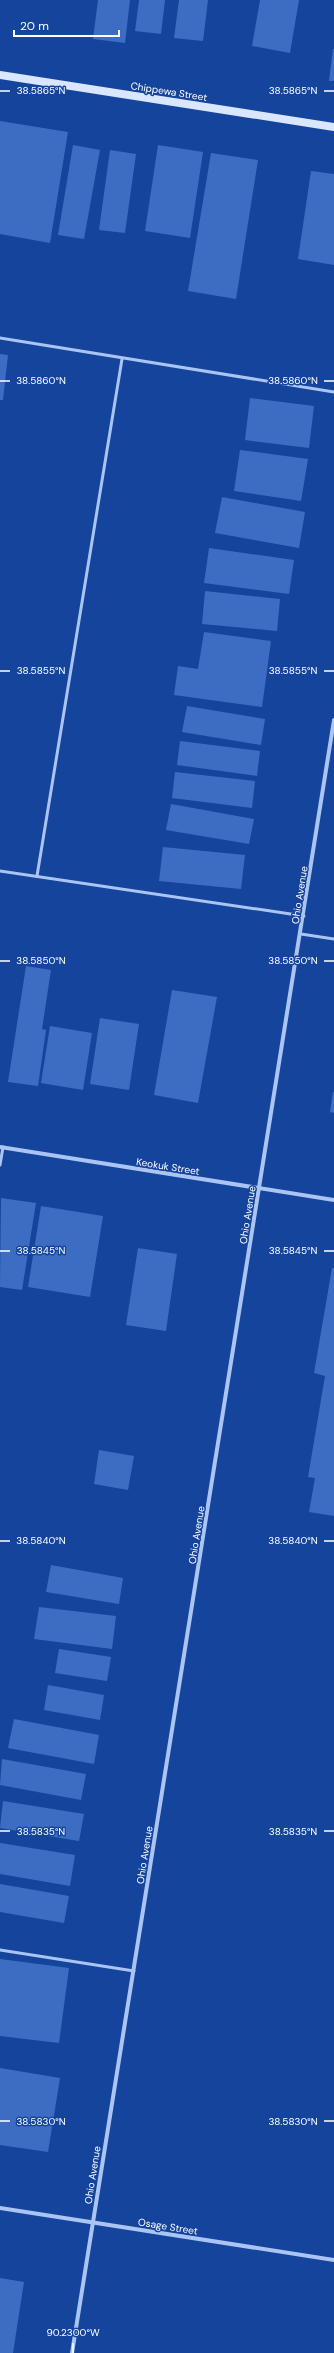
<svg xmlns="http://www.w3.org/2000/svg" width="334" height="2353" font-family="'DM Sans',sans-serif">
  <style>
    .building { fill: #3d6dc2 }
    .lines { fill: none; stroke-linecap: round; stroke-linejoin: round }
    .lane { stroke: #aac5f3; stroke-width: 3 }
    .street { stroke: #aac5f3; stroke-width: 4 }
    .secondary { stroke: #dae6fd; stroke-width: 8 }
    .ticks { fill: none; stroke: #fff; stroke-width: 1.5 }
    .labels { text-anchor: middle; stroke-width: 3; stroke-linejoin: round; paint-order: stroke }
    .street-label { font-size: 10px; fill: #fff; stroke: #15449c }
    .ticks-label { font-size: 10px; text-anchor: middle; fill: #fff; stroke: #15449c; stroke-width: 3; stroke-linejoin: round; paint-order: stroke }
  </style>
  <rect width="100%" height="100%" fill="#15449c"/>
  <g class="building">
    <path d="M 98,0 L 130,0 L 125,43 L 93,39 Z"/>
    <path d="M 139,0 L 165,0 L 161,34 L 135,31 Z"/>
    <path d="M 179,0 L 208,0 L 203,41 L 174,38 Z"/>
    <path d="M 260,0 L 299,0 L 290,53 L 252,46 Z"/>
    <path d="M 333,49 L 334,49 L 334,81 L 329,81 Z"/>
    <path d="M 0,121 L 68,132 L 50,243 L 0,234 Z"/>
    <path d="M 73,145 L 100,150 L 84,239 L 58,235 Z"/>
    <path d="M 158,145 L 203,152 L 190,238 L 145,231 Z"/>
    <path d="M 110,150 L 136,154 L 125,233 L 99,230 Z"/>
    <path d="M 211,153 L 258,160 L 236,299 L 188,291 Z"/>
    <path d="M 311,171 L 334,174 L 334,265 L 298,259 Z"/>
    <path d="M 0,354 L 8,355 L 3,400 L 0,400 Z"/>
    <path d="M 250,398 L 314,406 L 309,448 L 245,440 Z"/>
    <path d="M 240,450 L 308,459 L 301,501 L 234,491 Z"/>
    <path d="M 222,497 L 305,512 L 299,548 L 215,533 Z"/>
    <path d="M 209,548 L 294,560 L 289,594 L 204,583 Z"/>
    <path d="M 205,591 L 280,599 L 277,631 L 202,624 Z"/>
    <path d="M 204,632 L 271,641 L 262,707 L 174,695 L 178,666 L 198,669 Z"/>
    <path d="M 187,706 L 265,719 L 261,745 L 182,732 Z"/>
    <path d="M 180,741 L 260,751 L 257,776 L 177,765 Z"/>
    <path d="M 175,772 L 255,781 L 252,808 L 172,798 Z"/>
    <path d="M 171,804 L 254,819 L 249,844 L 166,830 Z"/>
    <path d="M 163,847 L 245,855 L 241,889 L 159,881 Z"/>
    <path d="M 26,966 L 51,970 L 42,1029 L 46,1030 L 38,1086 L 8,1082 Z"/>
    <path d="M 172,990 L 217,997 L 198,1103 L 154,1095 Z"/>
    <path d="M 100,1018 L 139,1024 L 129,1090 L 90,1084 Z"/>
    <path d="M 50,1026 L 92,1033 L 83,1090 L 41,1083 Z"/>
    <path d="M 333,1092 L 334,1092 L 334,1113 L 330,1112 Z"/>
    <path d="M 1,1198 L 36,1203 L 22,1290 L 0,1287 Z"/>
    <path d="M 41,1206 L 103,1216 L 90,1297 L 28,1287 Z"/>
    <path d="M 138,1248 L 177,1254 L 166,1331 L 126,1325 Z"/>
    <path d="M 332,1268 L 334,1268 L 334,1516 L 309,1512 L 315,1478 L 308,1477 L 325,1376 L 314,1373 Z"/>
    <path d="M 99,1450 L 134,1456 L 128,1490 L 94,1484 Z"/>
    <path d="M 51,1565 L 123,1578 L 119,1604 L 46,1592 Z"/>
    <path d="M 39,1607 L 116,1616 L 112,1649 L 34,1639 Z"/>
    <path d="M 59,1649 L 111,1657 L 107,1681 L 55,1673 Z"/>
    <path d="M 48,1685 L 104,1695 L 100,1720 L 44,1710 Z"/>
    <path d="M 14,1719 L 99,1735 L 94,1764 L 8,1748 Z"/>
    <path d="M 2,1759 L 86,1774 L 81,1800 L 0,1785 Z"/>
    <path d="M 3,1801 L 84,1814 L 79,1841 L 0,1828 Z"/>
    <path d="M 0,1843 L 75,1855 L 70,1886 L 0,1874 Z"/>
    <path d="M 0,1884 L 69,1896 L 64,1923 L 0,1912 Z"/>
    <path d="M 0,1959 L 69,1968 L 59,2043 L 0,2036 Z"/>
    <path d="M 0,2068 L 60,2078 L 48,2152 L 0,2145 Z"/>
    <path d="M 0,2278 L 24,2282 L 13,2353 L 0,2353 Z"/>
  </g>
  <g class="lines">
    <g class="lane">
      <path d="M 0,338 L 334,392"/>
      <path d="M 0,871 L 304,916"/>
      <path d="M 37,876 L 122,359"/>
      <path d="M 301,934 L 334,939"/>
      <path d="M 0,1165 L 3,1147"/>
      <path d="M 0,1950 L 134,1971"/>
    </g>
    <g class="street">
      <path d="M 0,1147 L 334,1200"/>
      <path d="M 0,2208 L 334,2260"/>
      <path d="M 72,2353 L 334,720"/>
    </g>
    <path class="secondary" d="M 0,75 L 334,127"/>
  </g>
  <path class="ticks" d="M 0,91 L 10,91M 324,91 L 334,91M 0,381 L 10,381M 324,381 L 334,381M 0,671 L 10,671M 324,671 L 334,671M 0,961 L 10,961M 324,961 L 334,961M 0,1251 L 10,1251M 324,1251 L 334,1251M 0,1541 L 10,1541M 324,1541 L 334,1541M 0,1831 L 10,1831M 324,1831 L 334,1831M 0,2121 L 10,2121M 324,2121 L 334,2121M 73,2343 L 73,2353"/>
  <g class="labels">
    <g class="street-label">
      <text transform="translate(169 91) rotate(9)" y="4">Chippewa Street</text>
      <text transform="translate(299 895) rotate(-81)" y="4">Ohio Avenue</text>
      <text transform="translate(168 1166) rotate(9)" y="4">Keokuk Street</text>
      <text transform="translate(247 1215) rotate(-81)" y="4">Ohio Avenue</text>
      <text transform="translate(196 1535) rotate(-81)" y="4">Ohio Avenue</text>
      <text transform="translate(144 1855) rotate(-81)" y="4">Ohio Avenue</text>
      <text transform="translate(92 2175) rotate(-81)" y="4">Ohio Avenue</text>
      <text transform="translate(168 2226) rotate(9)" y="4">Osage Street</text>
    </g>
  </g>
  <g class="ticks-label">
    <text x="41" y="94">38.5865°N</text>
    <text x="293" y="94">38.5865°N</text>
    <text x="41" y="384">38.5860°N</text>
    <text x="293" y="384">38.5860°N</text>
    <text x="41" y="674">38.5855°N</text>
    <text x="293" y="674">38.5855°N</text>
    <text x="41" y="964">38.5850°N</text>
    <text x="293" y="964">38.5850°N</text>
    <text x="41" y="1254">38.5845°N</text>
    <text x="293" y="1254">38.5845°N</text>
    <text x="41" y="1544">38.5840°N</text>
    <text x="293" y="1544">38.5840°N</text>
    <text x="41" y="1835">38.5835°N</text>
    <text x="293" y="1835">38.5835°N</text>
    <text x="41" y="2125">38.5830°N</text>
    <text x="293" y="2125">38.5830°N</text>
    <text x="73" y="2336">90.2300°W</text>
  </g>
  <path d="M14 30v6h105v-6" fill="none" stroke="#ffffff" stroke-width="2"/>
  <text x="20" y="30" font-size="12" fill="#ffffff" stroke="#15449c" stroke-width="3" paint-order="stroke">20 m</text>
</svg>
